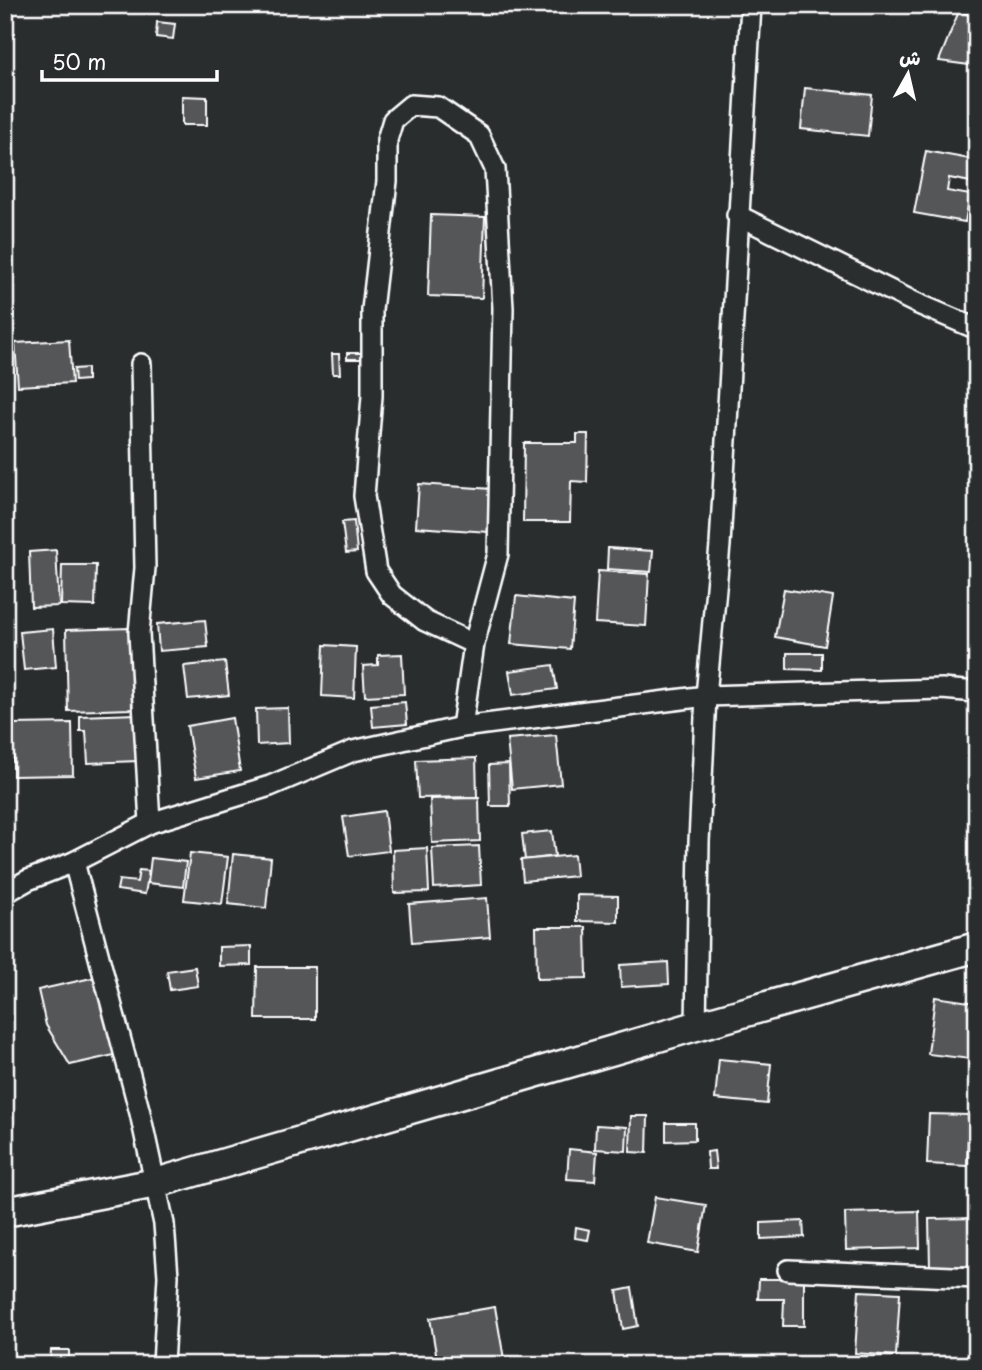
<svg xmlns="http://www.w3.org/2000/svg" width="982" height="1370" font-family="'Playpen Sans','Playpen Sans Arabic',sans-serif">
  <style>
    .building { fill: #555758; stroke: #fff; stroke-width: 2 }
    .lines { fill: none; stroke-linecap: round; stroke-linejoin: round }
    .street-casing { stroke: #fff; stroke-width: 24 }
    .secondary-casing { stroke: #fff; stroke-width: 33 }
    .street { stroke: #2a2d2e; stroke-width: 19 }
    .secondary { stroke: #2a2d2e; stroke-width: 28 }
  </style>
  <rect width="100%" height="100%" fill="#2a2d2e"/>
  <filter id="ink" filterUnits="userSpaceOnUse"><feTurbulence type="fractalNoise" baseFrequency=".0143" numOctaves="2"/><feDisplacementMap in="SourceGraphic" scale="14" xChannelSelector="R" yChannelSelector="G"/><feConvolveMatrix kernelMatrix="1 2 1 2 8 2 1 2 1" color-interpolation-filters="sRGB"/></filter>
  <g filter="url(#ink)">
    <g class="building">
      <path d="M 959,11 L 977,18 L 977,66 L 939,61 Z"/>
      <path d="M 157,22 L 175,24 L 173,39 L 156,37 Z"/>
      <path d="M 805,88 L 872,95 L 868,136 L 801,129 Z"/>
      <path d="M 182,96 L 207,97 L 207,125 L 182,125 Z"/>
      <path d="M 926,151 L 975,160 L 971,182 L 949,178 L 947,191 L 970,195 L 965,222 L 914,213 Z"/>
      <path d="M 431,215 L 485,217 L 482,298 L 428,296 Z"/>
      <path d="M 69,340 L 72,383 L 18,386 L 15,343 Z"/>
      <rect x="347" y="353" width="21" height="6"/>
      <path d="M 332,354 L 339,354 L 340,374 L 333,374 Z"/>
      <path d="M 87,368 L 87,380 L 75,381 L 74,369 Z"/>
      <path d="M 577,434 L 588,434 L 587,482 L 571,481 L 570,522 L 523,522 L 524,443 L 577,443 Z"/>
      <path d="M 419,484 L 492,489 L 489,532 L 416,527 Z"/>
      <path d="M 354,521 L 357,552 L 346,553 L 342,522 Z"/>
      <path d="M 608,548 L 653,551 L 651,572 L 607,569 Z"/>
      <path d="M 56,550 L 59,606 L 31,607 L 29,552 Z"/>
      <path d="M 62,565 L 96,565 L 95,606 L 61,605 Z"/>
      <path d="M 598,571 L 649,574 L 646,626 L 595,623 Z"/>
      <path d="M 784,589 L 833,597 L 825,646 L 775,637 Z"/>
      <path d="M 516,596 L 574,602 L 570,649 L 511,644 Z"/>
      <path d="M 205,620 L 208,647 L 159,651 L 157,624 Z"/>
      <path d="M 130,628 L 132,709 L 68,711 L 66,630 Z"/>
      <path d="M 53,629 L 56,667 L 24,670 L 20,632 Z"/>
      <path d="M 324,645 L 356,647 L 354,698 L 322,696 Z"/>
      <path d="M 787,653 L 822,653 L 822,670 L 787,669 Z"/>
      <path d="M 402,654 L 404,694 L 365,696 L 363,666 L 378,665 L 378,655 Z"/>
      <path d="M 225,662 L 229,695 L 188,699 L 184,666 Z"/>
      <path d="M 553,665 L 557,689 L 513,695 L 509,671 Z"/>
      <path d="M 405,702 L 407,724 L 373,727 L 371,705 Z"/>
      <path d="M 288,708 L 289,743 L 257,745 L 256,709 Z"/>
      <path d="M 136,714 L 138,761 L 88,763 L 86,731 L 80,731 L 80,716 Z"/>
      <path d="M 232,718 L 240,771 L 196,778 L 187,726 Z"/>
      <path d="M 72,723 L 73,775 L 13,776 L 13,724 Z"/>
      <path d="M 556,735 L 561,784 L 512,789 L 507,739 Z"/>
      <path d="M 476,758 L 477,797 L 418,798 L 416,760 Z"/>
      <path d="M 509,764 L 510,806 L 490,806 L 489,765 Z"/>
      <path d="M 479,798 L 480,841 L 432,843 L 430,799 Z"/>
      <path d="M 384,811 L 389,851 L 349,856 L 343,817 Z"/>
      <path d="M 552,831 L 555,856 L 525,860 L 522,834 Z"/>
      <path d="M 479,846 L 481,885 L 434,888 L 432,848 Z"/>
      <path d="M 427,848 L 429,892 L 394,893 L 393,850 Z"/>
      <path d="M 190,853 L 228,857 L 222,904 L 184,900 Z"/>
      <path d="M 233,854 L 271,858 L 266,908 L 228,904 Z"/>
      <path d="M 574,855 L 576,876 L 523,881 L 521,860 Z"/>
      <path d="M 151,858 L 186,862 L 183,887 L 148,883 Z"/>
      <path d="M 139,870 L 149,871 L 145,894 L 117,890 L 119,880 L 137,882 Z"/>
      <path d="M 577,895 L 618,896 L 618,922 L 577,921 Z"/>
      <path d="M 487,898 L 490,937 L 412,943 L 409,904 Z"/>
      <path d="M 536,927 L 586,927 L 587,978 L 537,979 Z"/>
      <path d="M 251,946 L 251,965 L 219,966 L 219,947 Z"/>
      <path d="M 668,962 L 669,984 L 621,987 L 620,965 Z"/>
      <path d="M 195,967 L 198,986 L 170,990 L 167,971 Z"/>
      <path d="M 257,967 L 315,967 L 315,1019 L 256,1019 Z"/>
      <path d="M 96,977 L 114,1055 L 70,1065 L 46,1025 L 38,990 Z"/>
      <path d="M 935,997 L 977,1003 L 970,1059 L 928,1054 Z"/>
      <path d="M 719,1059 L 771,1064 L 767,1104 L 715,1099 Z"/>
      <path d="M 929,1114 L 969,1115 L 967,1166 L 927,1164 Z"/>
      <path d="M 631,1116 L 648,1116 L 647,1153 L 630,1152 Z"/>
      <path d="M 666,1123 L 695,1123 L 695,1140 L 666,1141 Z"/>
      <path d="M 596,1125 L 627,1127 L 626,1151 L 595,1149 Z"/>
      <path d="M 569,1149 L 597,1152 L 595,1181 L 567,1179 Z"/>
      <path d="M 714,1151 L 716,1169 L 708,1169 L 707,1152 Z"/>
      <path d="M 655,1197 L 706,1205 L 698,1252 L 647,1243 Z"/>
      <path d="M 919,1211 L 920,1248 L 846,1250 L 845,1213 Z"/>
      <path d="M 977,1218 L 977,1266 L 930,1267 L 929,1219 Z"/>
      <path d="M 803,1221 L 804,1237 L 761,1239 L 761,1223 Z"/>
      <path d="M 576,1227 L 590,1230 L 588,1240 L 575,1238 Z"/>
      <path d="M 759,1279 L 804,1279 L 804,1326 L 783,1326 L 784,1299 L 758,1299 Z"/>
      <path d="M 632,1288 L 638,1326 L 623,1329 L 617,1291 Z"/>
      <path d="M 859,1291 L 900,1293 L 896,1356 L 855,1353 Z"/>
      <path d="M 976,1292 L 977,1292 L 977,1340 L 972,1340 Z"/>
      <path d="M 495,1307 L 504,1359 L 468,1365 L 438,1365 L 430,1318 Z"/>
      <path d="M 51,1350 L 69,1350 L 69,1365 L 50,1365 Z"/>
    </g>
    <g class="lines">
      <g class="street-casing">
        <g id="street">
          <path d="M 737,215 L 916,303 L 977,329"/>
          <path d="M 141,364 L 145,568 L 139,633 L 150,823"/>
          <path d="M 462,727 L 474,644 L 498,554 L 503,308 L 495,169 L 479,135 L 438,107 L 411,105 L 393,120 L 387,140 L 387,181 L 372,310 L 372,396 L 364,496 L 376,571 L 392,595 L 425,621 L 474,644"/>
          <path d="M 74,862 L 140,1113 L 164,1224 L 168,1276 L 163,1365"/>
          <path d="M 5,893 L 28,880 L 74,862 L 150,823 L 270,786 L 353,751 L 462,727 L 706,696 L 942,689 L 977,692"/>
          <path d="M 696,1026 L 699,842 L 706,696 L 720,545 L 751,5"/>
          <path d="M 788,1270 L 977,1278"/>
        </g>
      </g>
      <g class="secondary-casing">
        <path id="secondary" d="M 5,1212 L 156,1183 L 696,1026 L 977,947"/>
      </g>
      <use href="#street" class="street"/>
      <use href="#secondary" class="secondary"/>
    </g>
  </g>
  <rect width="982" height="1370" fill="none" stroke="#2a2d2e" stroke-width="28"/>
  <rect x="14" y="14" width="954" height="1342" fill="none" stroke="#fff" stroke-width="2.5" filter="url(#ink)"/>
  <g transform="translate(908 74) rotate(8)" stroke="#2a2d2e" stroke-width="5" paint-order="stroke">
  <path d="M0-5L12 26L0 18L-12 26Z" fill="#ffffff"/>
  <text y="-10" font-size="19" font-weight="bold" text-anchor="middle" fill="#ffffff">ش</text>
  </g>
  <path d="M42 70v10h175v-10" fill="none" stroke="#ffffff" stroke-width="3.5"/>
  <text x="52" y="70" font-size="21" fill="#ffffff" stroke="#2a2d2e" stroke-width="5" paint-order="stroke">50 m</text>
</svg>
